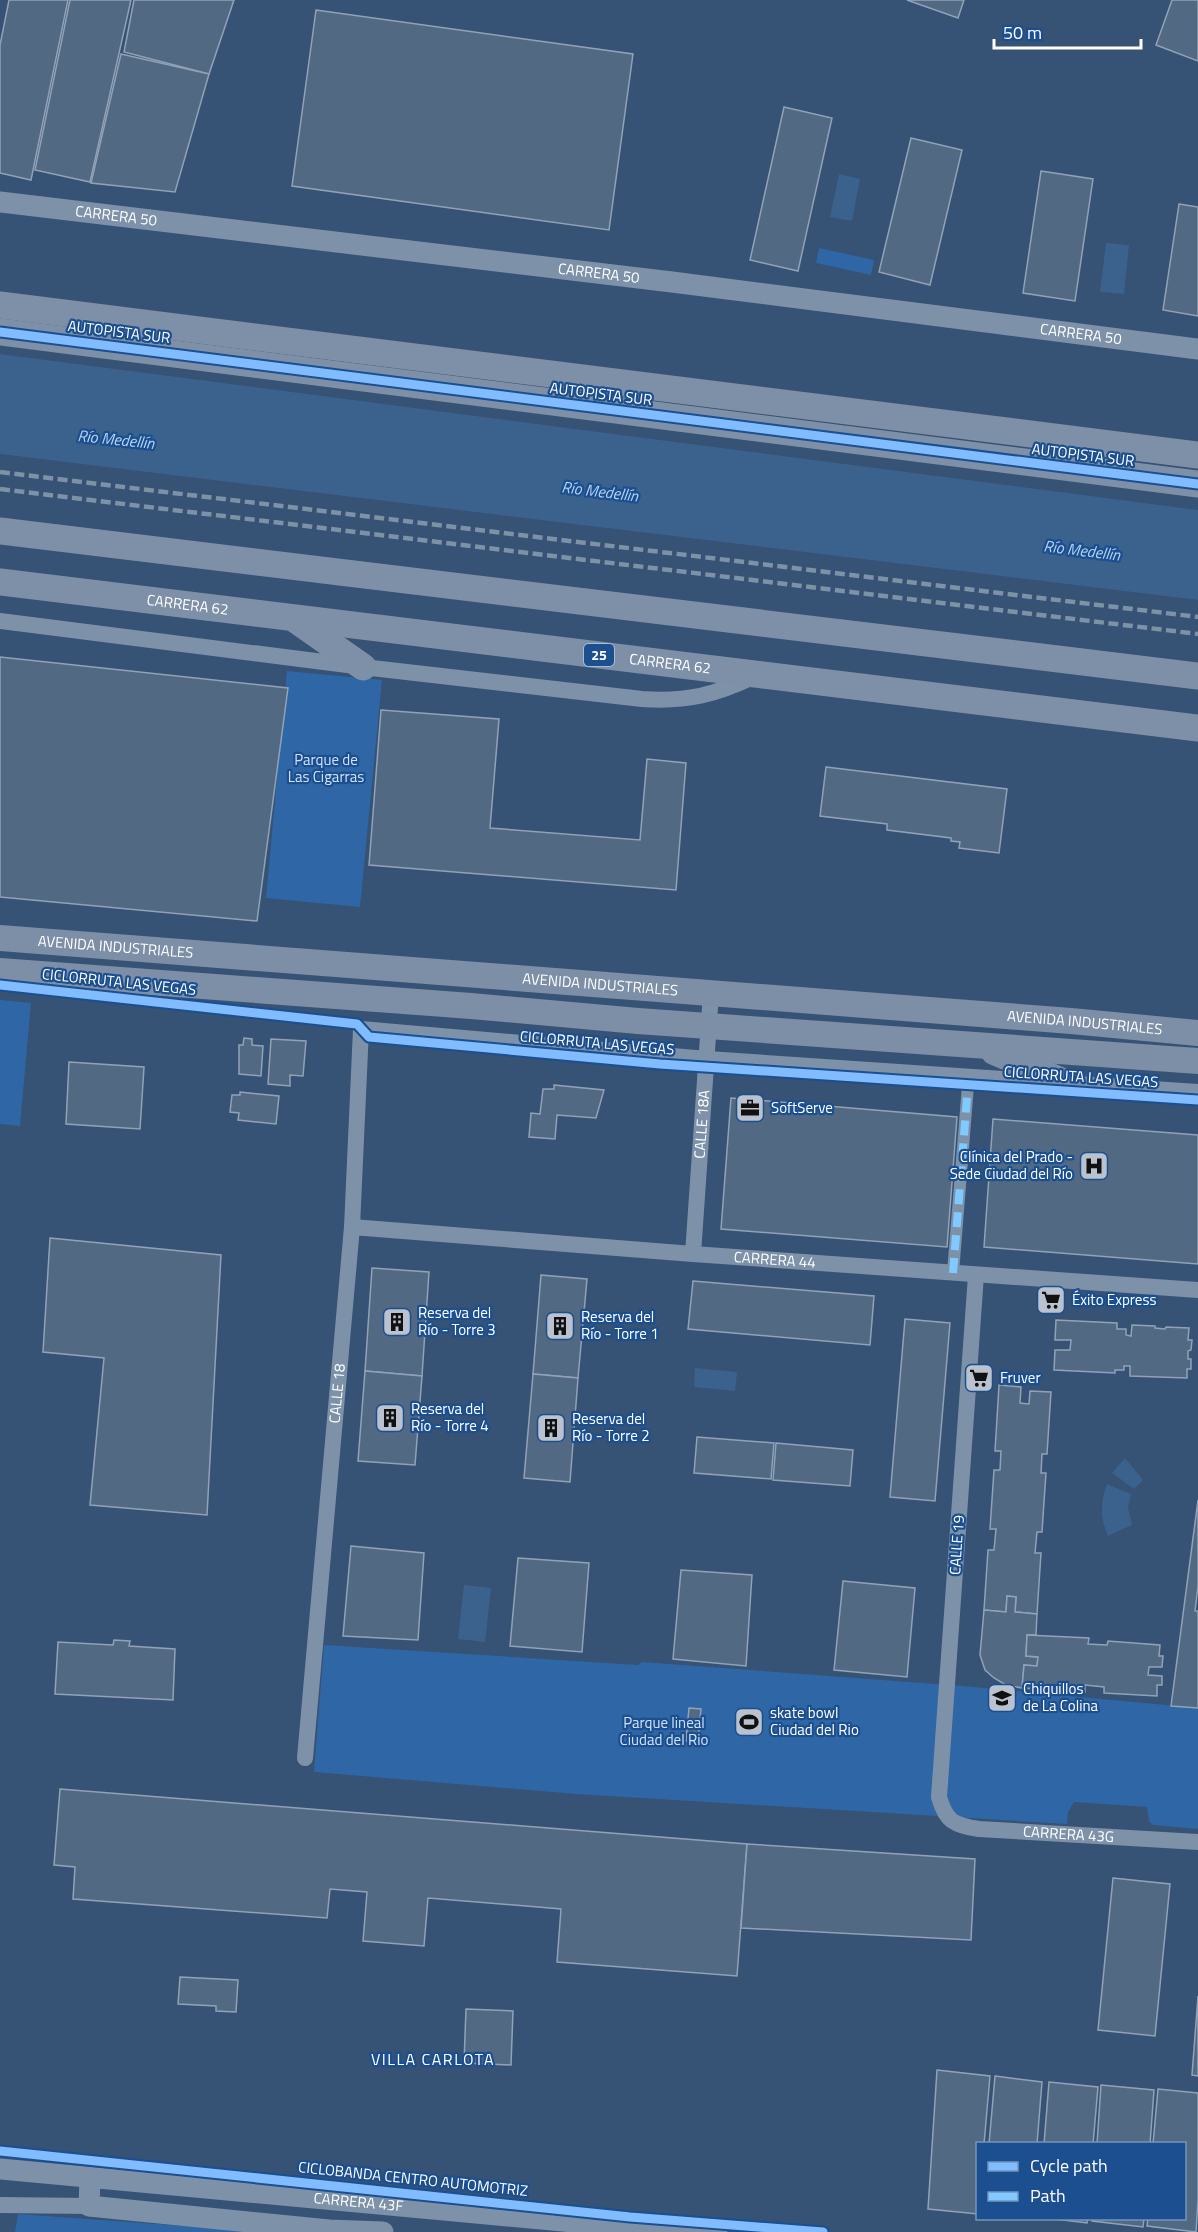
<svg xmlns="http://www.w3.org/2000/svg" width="1198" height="2232" font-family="'Titillium Web',sans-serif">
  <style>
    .green { fill: #2f66a5 }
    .water { fill: #3b618d }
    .building { fill: #526984; stroke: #92a2b6; stroke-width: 1.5 }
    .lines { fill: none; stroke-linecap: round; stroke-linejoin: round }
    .pedestrian { stroke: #7d92a8; stroke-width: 12 }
    .minor { stroke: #7d92a8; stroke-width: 16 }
    .tertiary { stroke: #7d92a8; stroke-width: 21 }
    .primary { stroke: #7d8ea7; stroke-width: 26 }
    .trunk { stroke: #7e90a7; stroke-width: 27 }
    .rail { stroke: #7e92a7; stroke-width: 4.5; stroke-dasharray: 10 4.5; stroke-linecap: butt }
    .quiet { stroke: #80caff; stroke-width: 8; stroke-dasharray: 15 8; stroke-linecap: butt }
    .cycleway-casing { stroke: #1b4f8f; stroke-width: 13 }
    .cycleway { stroke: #80bcff; stroke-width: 9 }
    .labels { text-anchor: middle; stroke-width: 4.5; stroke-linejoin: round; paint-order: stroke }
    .shield { fill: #1b4f8f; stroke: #bbcadd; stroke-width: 1.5 }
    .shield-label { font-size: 14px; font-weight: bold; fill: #fff }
    .street-label { font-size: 15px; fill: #fff; stroke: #1b4f8f }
    .park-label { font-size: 15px; fill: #cfe3fa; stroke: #1b4f8f }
    .poi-label { font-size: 15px; fill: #fff; stroke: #1b4f8f; text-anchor: start }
    .water-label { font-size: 16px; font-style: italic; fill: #b5d3f5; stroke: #1b4f8f }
    .neighbourhood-label { font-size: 16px; letter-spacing: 1.5px; fill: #fff; stroke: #1b4f8f }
  </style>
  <rect width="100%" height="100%" fill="#365274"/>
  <g class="green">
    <path d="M 819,248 L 874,260 L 871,275 L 816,263 Z"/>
    <path d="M 287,671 L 382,680 L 360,907 L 266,898 Z"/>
    <path d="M 0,1000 L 31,1003 L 20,1126 L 0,1124 Z"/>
    <path d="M 324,1645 L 638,1665 L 642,1662 L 963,1686 L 1198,1708 L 1198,1829 L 1153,1825 L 1149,1821 L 1147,1807 L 1074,1802 L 1068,1812 L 1067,1824 L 576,1794 L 314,1772 Z"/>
    <path d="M 18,2214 L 266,2232 L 15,2232 Z"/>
  </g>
  <g class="water">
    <path d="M 839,174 L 860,179 L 852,221 L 830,217 Z"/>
    <path d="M 1106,243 L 1129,245 L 1124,294 L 1100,292 Z"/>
    <path d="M 0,354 L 1198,510 L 1198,600 L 0,454 Z"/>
    <path d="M 695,1368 L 737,1372 L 735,1391 L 694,1387 Z"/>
    <path d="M 1125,1458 L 1143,1480 L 1134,1489 L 1112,1473 Z"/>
    <path d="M 1107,1484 L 1131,1494 L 1128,1507 L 1132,1525 L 1108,1536 C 1100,1518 1100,1503 1107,1484 Z"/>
    <path d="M 464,1585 L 491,1588 L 485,1642 L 458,1639 Z"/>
  </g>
  <g class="building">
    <path d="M 9,0 L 68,0 L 31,180 L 0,173 L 0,45 Z"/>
    <path d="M 70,0 L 131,0 L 90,182 L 35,170 Z"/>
    <path d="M 134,0 L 234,0 L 209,74 L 124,52 Z"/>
    <path d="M 907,0 L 964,0 L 958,18 Z"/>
    <path d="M 1172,0 L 1198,0 L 1198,61 L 1156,45 Z"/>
    <path d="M 316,10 L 633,54 L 609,230 L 292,186 Z"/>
    <path d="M 121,54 L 209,74 L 175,192 L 91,183 Z"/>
    <path d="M 784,107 L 832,118 L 798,271 L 750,260 Z"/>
    <path d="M 911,138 L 962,150 L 930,285 L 879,272 Z"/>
    <path d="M 1041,171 L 1093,179 L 1075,301 L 1023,293 Z"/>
    <path d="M 1179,204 L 1198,207 L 1198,316 L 1163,310 Z"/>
    <path d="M 0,657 L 288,688 L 257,921 L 0,897 Z"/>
    <path d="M 381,710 L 499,719 L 490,828 L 640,840 L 647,759 L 686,763 L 676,890 L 369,865 Z"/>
    <path d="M 826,767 L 1007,789 L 999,853 L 959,848 L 960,842 L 951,841 L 951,838 L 887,830 L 887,824 L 820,816 Z"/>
    <path d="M 244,1038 L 252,1039 L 252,1045 L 263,1046 L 261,1076 L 239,1074 L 239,1045 L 243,1045 Z"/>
    <path d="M 271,1039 L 306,1041 L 303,1076 L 290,1075 L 290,1086 L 268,1084 Z"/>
    <path d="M 69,1062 L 144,1067 L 140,1129 L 66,1124 Z"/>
    <path d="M 554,1085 L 604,1090 L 596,1118 L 557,1115 L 555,1139 L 529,1137 L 531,1113 L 540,1114 L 543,1089 L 554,1089 Z"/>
    <path d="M 240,1092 L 279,1096 L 276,1124 L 238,1120 L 239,1113 L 230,1112 L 232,1095 L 240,1095 Z"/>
    <path d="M 731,1098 L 957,1117 L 947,1247 L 721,1229 Z"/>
    <path d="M 993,1119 L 1198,1135 L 1198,1264 L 984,1247 Z"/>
    <path d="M 50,1238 L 221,1255 L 207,1515 L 90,1505 L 104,1358 L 43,1352 Z"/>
    <path d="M 372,1268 L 429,1272 L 422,1376 L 365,1371 Z"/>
    <path d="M 541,1275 L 587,1279 L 578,1378 L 533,1374 Z"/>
    <path d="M 693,1281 L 874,1296 L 870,1345 L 688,1329 Z"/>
    <path d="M 905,1319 L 950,1323 L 935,1501 L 890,1497 Z"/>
    <path d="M 1056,1320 L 1117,1323 L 1117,1329 L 1126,1329 L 1126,1335 L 1131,1336 L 1132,1325 L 1155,1326 L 1155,1328 L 1165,1329 L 1166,1327 L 1189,1328 L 1188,1340 L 1192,1340 L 1191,1350 L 1188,1351 L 1188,1359 L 1191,1359 L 1191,1369 L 1187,1369 L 1187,1378 L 1130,1376 L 1130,1366 L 1124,1366 L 1124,1370 L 1115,1370 L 1115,1373 L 1054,1370 L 1055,1350 L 1070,1350 L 1071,1340 L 1055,1340 Z"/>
    <path d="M 365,1371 L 422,1376 L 415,1465 L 358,1461 Z"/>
    <path d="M 533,1374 L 578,1378 L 570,1482 L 524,1478 Z"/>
    <path d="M 999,1385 L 1021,1387 L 1020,1403 L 1029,1404 L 1030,1391 L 1051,1392 L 1047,1454 L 1042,1454 L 1041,1473 L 1046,1473 L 1042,1532 L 1037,1532 L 1035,1553 L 1041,1553 L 1037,1614 L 1015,1612 L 1016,1597 L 1007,1596 L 1006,1612 L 984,1610 L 988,1550 L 994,1550 L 996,1529 L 990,1529 L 994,1470 L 1000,1470 L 1001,1451 L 995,1451 Z"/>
    <path d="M 697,1437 L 774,1443 L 771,1479 L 694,1473 Z"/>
    <path d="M 776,1443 L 853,1450 L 850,1486 L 773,1480 Z"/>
    <path d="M 1198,1500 L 1198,1586 L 1195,1611 L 1198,1611 L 1198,1708 L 1171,1706 Z"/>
    <path d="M 351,1546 L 424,1553 L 418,1640 L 343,1636 Z"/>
    <path d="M 518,1558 L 589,1563 L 582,1652 L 510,1646 Z"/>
    <path d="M 681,1570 L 752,1575 L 746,1666 L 673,1659 Z"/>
    <path d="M 843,1581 L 915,1588 L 907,1677 L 834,1670 Z"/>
    <path d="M 1007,1596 L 1016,1597 L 1015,1612 L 1037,1614 L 1036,1635 L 1027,1635 L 1026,1656 L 1038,1657 L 1037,1666 L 1024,1665 L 1022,1688 L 1006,1685 L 994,1678 L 985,1670 L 980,1655 L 984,1610 L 1006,1612 Z"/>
    <path d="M 1027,1635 L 1089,1638 L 1088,1644 L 1107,1645 L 1108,1641 L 1160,1645 L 1159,1656 L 1163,1656 L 1162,1667 L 1149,1667 L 1148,1675 L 1162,1676 L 1162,1685 L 1157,1685 L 1157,1696 L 1104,1693 L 1104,1687 L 1085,1685 L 1085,1692 L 1022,1688 L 1024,1665 L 1037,1666 L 1038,1657 L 1026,1656 Z"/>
    <path d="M 114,1640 L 130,1641 L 129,1646 L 175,1649 L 173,1700 L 55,1694 L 58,1642 L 113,1645 Z"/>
    <path d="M 689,1708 L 701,1709 L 698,1742 L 686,1741 Z"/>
    <path d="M 60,1789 L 747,1844 L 737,1976 L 557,1962 L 561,1909 L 428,1898 L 424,1946 L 363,1941 L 367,1892 L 330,1889 L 327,1918 L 73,1899 L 75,1867 L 54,1865 Z"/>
    <path d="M 747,1844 L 975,1859 L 971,1940 L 741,1928 Z"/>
    <path d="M 1113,1878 L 1170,1884 L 1155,2036 L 1098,2030 Z"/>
    <path d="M 180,1977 L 238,1980 L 236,2012 L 216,2011 L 216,2006 L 178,2004 Z"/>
    <path d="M 1198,1996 L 1198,2076 L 1192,2075 Z"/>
    <path d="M 466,2009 L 513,2011 L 511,2065 L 464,2063 Z"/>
    <path d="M 937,2070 L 990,2076 L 984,2144 L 978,2144 L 978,2214 L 928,2209 Z"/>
    <path d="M 995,2076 L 1042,2082 L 1037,2144 L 989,2144 Z"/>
    <path d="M 1049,2082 L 1098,2087 L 1093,2144 L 1044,2144 Z"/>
    <path d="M 1101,2085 L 1154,2090 L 1150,2144 L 1097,2144 Z"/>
    <path d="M 1158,2089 L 1198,2093 L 1198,2200 L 1196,2232 L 1147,2226 L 1148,2218 L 1184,2218 L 1184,2144 L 1153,2144 Z"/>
    <path d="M 1046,2218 L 1087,2218 L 1087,2223 Z"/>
    <path d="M 1092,2218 L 1144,2218 L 1143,2227 L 1092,2221 Z"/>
  </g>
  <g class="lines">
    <path class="pedestrian" d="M 953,1273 L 968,1085"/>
    <g class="minor">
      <path d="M 0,621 L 363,667 L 642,699 C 687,702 715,695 755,676"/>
      <path id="s1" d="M 352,1227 L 693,1254 L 1198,1290"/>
      <path id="s2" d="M 693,1254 L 711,993"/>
      <path id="s3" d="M 976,1275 L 939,1797 C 946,1822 954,1825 979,1829 L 1198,1842"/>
      <path id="s4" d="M 305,1758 L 352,1227 L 361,1029 L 707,1059 L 1198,1092"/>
      <path d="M 0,2205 L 89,2206"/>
    </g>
    <g class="tertiary">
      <path id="s5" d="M 0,202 L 672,282 L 1198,349"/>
      <path id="s6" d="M 0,2169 L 638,2228 L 717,2232"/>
      <path d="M 90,2178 L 89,2206 L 329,2230 L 383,2232"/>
    </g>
    <g class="primary">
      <path id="s7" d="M 0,938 L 1071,1021 L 1198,1033"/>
      <path d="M 0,971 L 471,1006 L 638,1021 L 1198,1061"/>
      <path d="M 994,1052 L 1065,1082"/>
    </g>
    <g class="trunk">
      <path d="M 0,305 L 1198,455"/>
      <path d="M 0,332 L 1198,484"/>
      <path d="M 0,531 L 1198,676"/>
      <path id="s8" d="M 0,582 L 1198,728"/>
      <path d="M 296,620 L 363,667"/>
    </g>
    <g class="rail">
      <path d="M 0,472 L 1198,617"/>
      <path d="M 0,489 L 1198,634"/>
    </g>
    <path class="quiet" d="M 953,1273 L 968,1085"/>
    <g class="cycleway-casing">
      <g id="cycleway">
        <path d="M 0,332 L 1198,484"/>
        <path d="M 0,985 L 357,1024 L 369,1037 L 660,1064 L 1198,1100"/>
        <path d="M 0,2151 L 630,2217 L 823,2232"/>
      </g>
    </g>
    <use href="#cycleway" class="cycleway"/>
  </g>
  <defs>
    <g id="office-square" transform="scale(1.5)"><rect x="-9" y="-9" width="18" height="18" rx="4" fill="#b9c2ce" stroke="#1b4f8f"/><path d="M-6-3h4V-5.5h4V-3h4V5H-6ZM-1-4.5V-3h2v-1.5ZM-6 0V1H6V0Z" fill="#111"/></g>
    <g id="hospital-square" transform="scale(1.5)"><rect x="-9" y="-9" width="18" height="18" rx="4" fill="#b9c2ce" stroke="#1b4f8f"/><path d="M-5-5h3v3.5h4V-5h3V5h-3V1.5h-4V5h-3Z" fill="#111"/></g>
    <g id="supermarket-square" transform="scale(1.5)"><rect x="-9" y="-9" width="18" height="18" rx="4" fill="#b9c2ce" stroke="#1b4f8f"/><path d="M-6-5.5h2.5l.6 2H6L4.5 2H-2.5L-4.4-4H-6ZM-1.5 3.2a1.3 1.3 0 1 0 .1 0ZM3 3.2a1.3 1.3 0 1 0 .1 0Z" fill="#111"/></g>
    <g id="building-square" transform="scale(1.5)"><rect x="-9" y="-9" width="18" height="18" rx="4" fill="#b9c2ce" stroke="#1b4f8f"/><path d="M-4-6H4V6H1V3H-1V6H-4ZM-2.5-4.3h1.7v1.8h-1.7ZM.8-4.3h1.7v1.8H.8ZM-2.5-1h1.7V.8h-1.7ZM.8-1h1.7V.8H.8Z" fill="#111"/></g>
    <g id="school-square" transform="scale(1.5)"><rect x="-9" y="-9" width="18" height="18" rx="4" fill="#b9c2ce" stroke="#1b4f8f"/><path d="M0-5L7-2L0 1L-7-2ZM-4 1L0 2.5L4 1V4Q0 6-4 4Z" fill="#111"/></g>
    <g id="stadium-square" transform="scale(1.5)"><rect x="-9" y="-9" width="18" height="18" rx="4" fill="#b9c2ce" stroke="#1b4f8f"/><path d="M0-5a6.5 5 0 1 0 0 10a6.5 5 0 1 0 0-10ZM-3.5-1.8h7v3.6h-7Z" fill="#111"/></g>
  </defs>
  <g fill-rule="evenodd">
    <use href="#office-square" x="750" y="1108"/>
    <use href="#hospital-square" x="1094" y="1166"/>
    <use href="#supermarket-square" x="1051" y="1300"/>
    <use href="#building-square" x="397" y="1322"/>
    <use href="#building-square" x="560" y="1326"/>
    <use href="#supermarket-square" x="979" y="1378"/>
    <use href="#building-square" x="390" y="1418"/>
    <use href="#building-square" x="551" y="1428"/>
    <use href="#school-square" x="1002" y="1698"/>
    <use href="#stadium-square" x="749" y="1722"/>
  </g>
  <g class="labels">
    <rect class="shield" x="584" y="644" width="30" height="22" rx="4.5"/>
    <g class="shield-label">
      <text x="599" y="660">25</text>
    </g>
    <g class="street-label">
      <text dy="5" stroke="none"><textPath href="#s5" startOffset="117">CARRERA 50</textPath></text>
      <text dy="5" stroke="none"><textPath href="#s5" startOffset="603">CARRERA 50</textPath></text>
      <text transform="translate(119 332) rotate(7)" y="5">AUTOPISTA SUR</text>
      <text dy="5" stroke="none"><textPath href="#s5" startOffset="1089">CARRERA 50</textPath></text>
      <text transform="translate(601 394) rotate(7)" y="5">AUTOPISTA SUR</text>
      <text transform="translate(1083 455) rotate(7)" y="5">AUTOPISTA SUR</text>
      <text dy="5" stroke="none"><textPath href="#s8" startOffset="189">CARRERA 62</textPath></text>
      <text dy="5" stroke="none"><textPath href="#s8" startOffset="675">CARRERA 62</textPath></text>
      <text dy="5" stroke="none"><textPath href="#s7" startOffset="116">AVENIDA INDUSTRIALES</textPath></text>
      <text transform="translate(119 982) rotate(6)" y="5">CICLORRUTA LAS VEGAS</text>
      <text dy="5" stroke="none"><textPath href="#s7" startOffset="602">AVENIDA INDUSTRIALES</textPath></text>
      <text dy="5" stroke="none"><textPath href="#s7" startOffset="1088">AVENIDA INDUSTRIALES</textPath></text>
      <text transform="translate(597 1043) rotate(5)" y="5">CICLORRUTA LAS VEGAS</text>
      <text transform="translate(1081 1077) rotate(4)" y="5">CICLORRUTA LAS VEGAS</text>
      <text dy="5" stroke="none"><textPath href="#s2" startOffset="130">CALLE 18A</textPath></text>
      <text dy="5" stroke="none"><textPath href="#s1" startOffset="424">CARRERA 44</textPath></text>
      <text dy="5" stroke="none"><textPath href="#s4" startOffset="366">CALLE 18</textPath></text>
      <text transform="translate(957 1545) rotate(-86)" y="5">CALLE 19</text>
      <text dy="5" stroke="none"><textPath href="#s3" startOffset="669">CARRERA 43G</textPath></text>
      <text transform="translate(413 2179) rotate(6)" y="5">CICLOBANDA CENTRO AUTOMOTRIZ</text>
      <text dy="5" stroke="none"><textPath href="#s6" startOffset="360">CARRERA 43F</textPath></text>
    </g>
    <g class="park-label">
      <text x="326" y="765">Parque de<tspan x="326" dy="17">Las Cigarras</tspan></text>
      <text x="664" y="1728">Parque lineal<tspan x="664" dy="17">Ciudad del Rio</tspan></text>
    </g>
    <g class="poi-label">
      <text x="771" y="1113">SoftServe</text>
      <text x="1073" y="1162" text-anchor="end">Clínica del Prado -<tspan x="1073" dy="17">Sede Ciudad del Río</tspan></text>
      <text x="1072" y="1305">Éxito Express</text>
      <text x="418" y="1318">Reserva del<tspan x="418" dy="17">Río - Torre 3</tspan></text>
      <text x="581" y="1322">Reserva del<tspan x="581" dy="17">Río - Torre 1</tspan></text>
      <text x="1000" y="1383">Fruver</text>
      <text x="411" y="1414">Reserva del<tspan x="411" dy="17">Río - Torre 4</tspan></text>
      <text x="572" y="1424">Reserva del<tspan x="572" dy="17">Río - Torre 2</tspan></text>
      <text x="1023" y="1694">Chiquillos<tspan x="1023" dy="17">de La Colina</tspan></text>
      <text x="770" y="1718">skate bowl<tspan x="770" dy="17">Ciudad del Rio</tspan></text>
    </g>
    <g class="water-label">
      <text transform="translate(116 439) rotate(6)" y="6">Río Medellín</text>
      <text transform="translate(600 491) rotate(7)" y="6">Río Medellín</text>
      <text transform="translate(1082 550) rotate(7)" y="6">Río Medellín</text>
    </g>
    <g class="neighbourhood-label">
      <text x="433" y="2065">VILLA CARLOTA</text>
    </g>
  </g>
  <rect x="976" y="2142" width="210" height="78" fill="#1b4f8f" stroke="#7695bc" stroke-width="1.5"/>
  <rect x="988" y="2162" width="30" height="9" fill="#80bcff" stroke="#7695bc" stroke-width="1.5"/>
  <text x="1030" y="2172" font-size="18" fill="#ffffff">Cycle path</text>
  <rect x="988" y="2192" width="30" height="9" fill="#80caff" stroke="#7695bc" stroke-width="1.5"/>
  <text x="1030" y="2202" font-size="18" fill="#ffffff">Path</text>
  <path d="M994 39v9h147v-9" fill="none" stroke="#ffffff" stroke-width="3"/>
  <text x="1003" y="39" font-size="18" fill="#ffffff" stroke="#1b4f8f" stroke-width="4.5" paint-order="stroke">50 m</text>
</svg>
